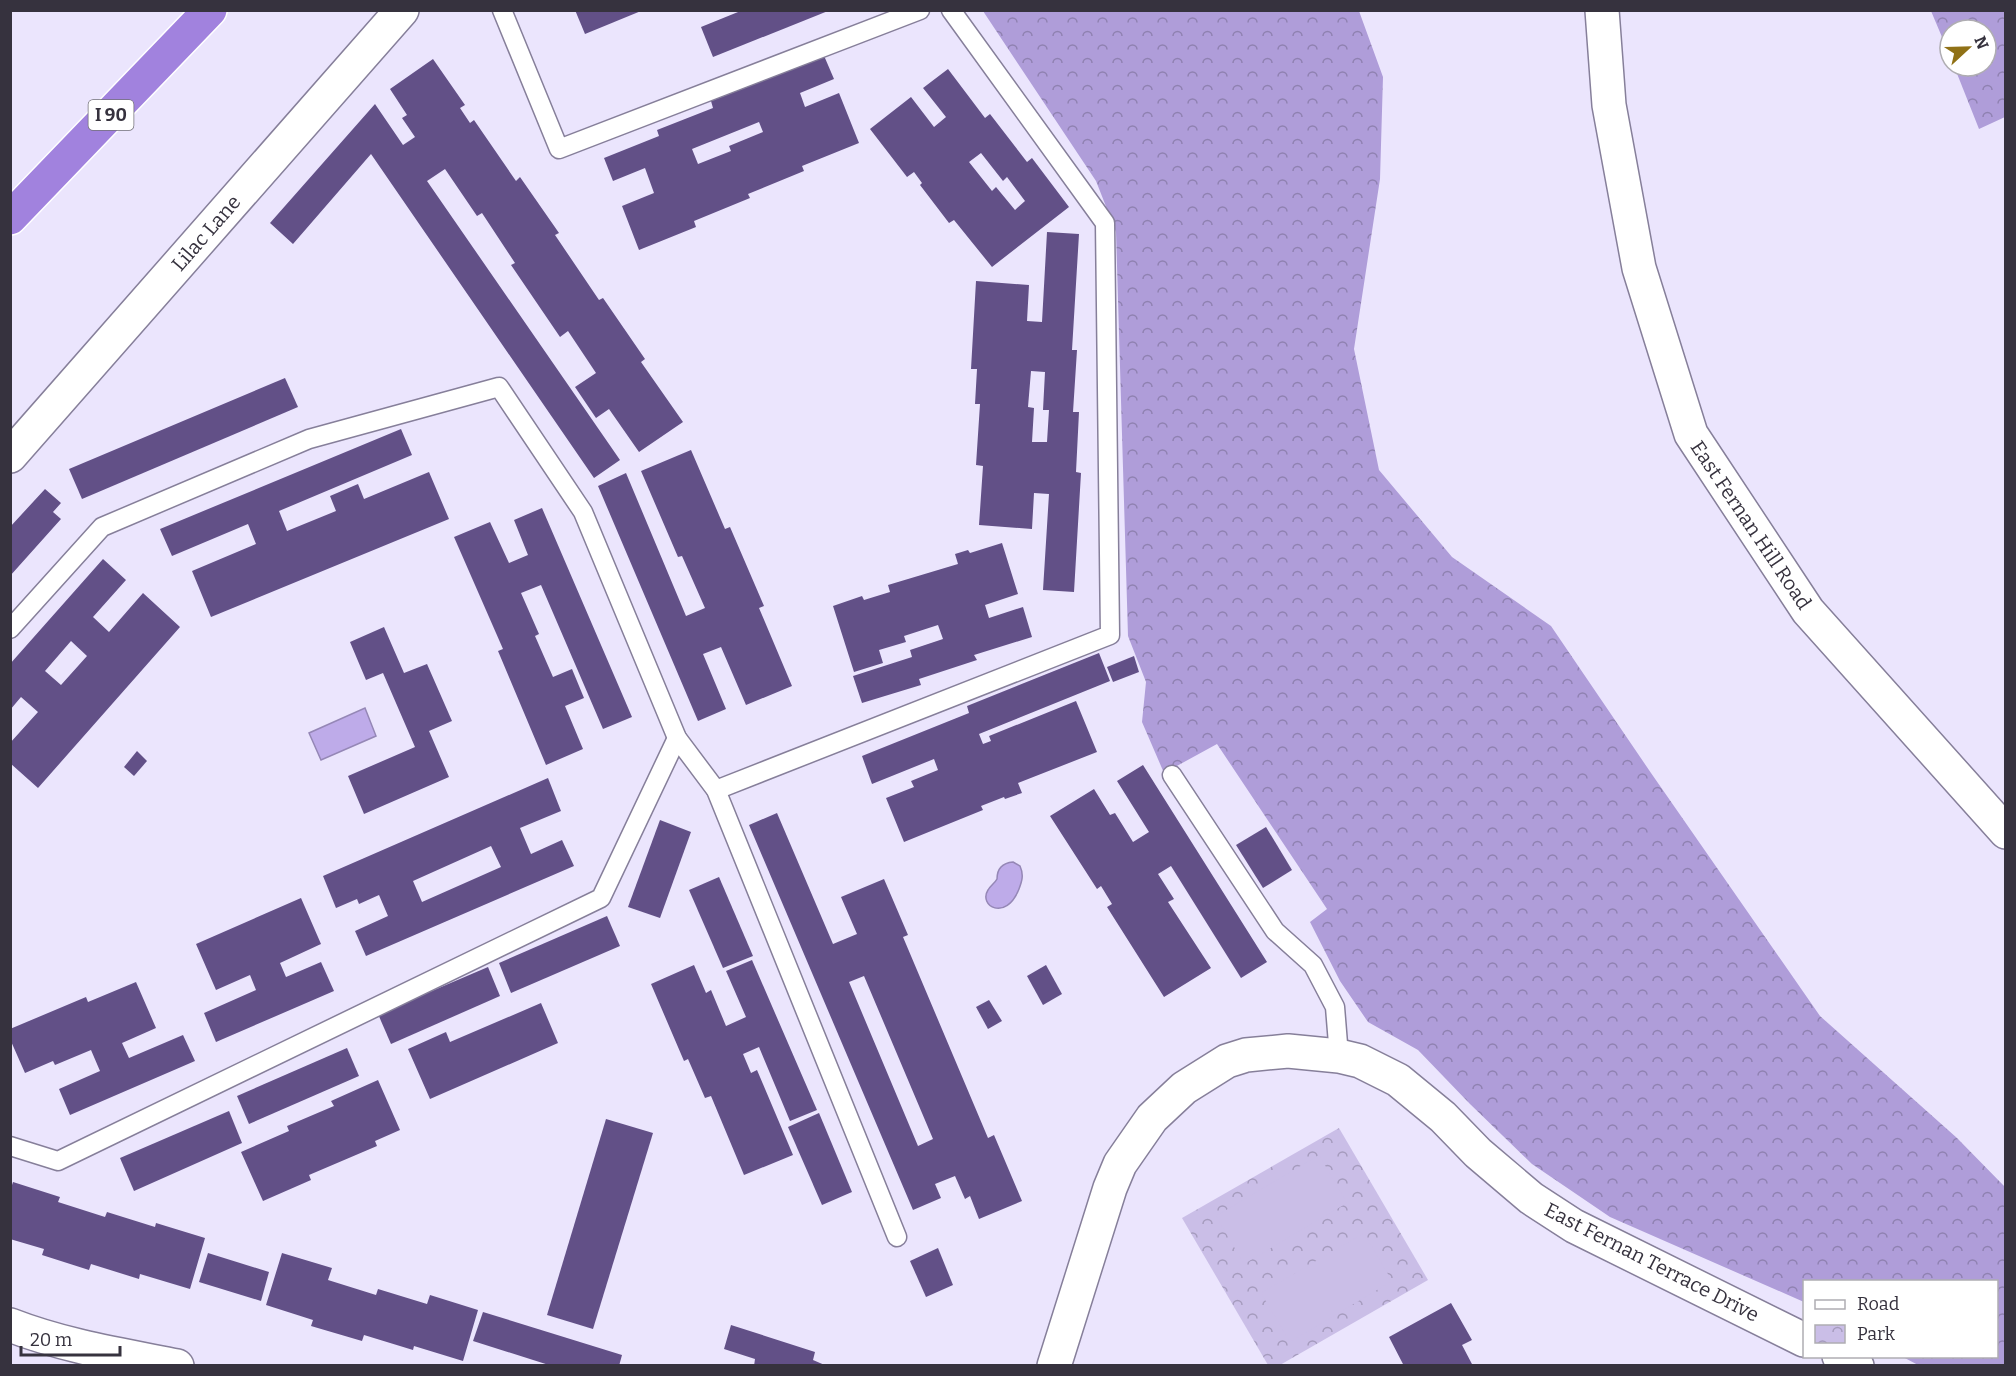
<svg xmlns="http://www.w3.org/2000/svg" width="2016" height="1376" font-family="Bitter,serif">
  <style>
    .forest { fill: url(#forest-crowns) }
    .park { fill: url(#park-crowns) }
    .pitch { fill: #cabee7 }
    .water { fill: #beabe9; stroke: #9587b6; stroke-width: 1.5 }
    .building { fill: #625087; fill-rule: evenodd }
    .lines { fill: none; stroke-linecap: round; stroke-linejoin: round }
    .service-casing { stroke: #867f9a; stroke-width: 21 }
    .minor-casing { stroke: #867f9a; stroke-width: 36 }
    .tertiary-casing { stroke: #867f9a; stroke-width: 36 }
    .motorway-casing { stroke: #fff; stroke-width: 36 }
    .service { stroke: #fff; stroke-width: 18 }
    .minor { stroke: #fff; stroke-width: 33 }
    .tertiary { stroke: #fff; stroke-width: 33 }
    .motorway { stroke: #a182de; stroke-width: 33 }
    .labels { text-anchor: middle; stroke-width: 6; stroke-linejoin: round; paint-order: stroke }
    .shield { fill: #fff; stroke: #727078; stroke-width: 1.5 }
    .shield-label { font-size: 18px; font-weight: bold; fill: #36323e }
    .street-label { font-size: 20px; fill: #36323e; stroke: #fff }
  </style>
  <defs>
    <pattern id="forest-crowns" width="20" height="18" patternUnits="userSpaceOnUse" patternTransform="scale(1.5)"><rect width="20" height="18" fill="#af9dd9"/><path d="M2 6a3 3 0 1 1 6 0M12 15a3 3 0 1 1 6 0" fill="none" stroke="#8f81b1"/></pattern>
    <pattern id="park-crowns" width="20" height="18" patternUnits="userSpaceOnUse" patternTransform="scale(1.5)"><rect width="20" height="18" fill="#cabee7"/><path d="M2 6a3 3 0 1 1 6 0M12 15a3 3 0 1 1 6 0" fill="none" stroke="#a59bbd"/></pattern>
  </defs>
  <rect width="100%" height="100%" fill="#ebe5fd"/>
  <g class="forest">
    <path d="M 983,11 L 1359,11 L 1383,77 L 1380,179 L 1354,349 L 1379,470 L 1452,557 L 1551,626 L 1651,773 L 1820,1016 L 1957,1138 L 2005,1187 L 2005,1365 L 1918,1365 L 1903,1357 L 1996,1356 L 1996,1282 L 1804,1282 L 1804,1302 L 1610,1217 L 1532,1164 L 1470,1104 L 1418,1050 L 1368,1022 L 1340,981 L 1310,922 L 1327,909 L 1217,744 L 1164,773 L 1142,722 L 1146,682 L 1128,636 L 1116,232 L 1096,181 Z"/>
    <path d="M 1931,11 L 2005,11 L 2005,117 L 1979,129 L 1954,66 L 1986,66 L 1986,30 L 1950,30 L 1950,56 Z"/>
  </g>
  <path class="park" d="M 1339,1128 L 1428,1280 L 1280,1365 L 1268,1365 L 1182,1218 Z"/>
  <g class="pitch">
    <path d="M 1319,1155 L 1347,1203 L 1244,1264 L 1216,1216 Z"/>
    <path d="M 1364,1233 L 1392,1281 L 1290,1342 L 1261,1293 Z"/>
  </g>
  <g class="water">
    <path d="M 365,708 L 376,736 L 321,760 L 309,733 Z"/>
    <path d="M 1013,862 L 1020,866 C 1024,875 1022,881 1019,889 C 1006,922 978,906 988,890 C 990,886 995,883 997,879 C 997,869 1002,863 1013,862 Z"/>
  </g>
  <g class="building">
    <path d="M 575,10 L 641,10 L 641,11 L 585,34 Z"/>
    <path d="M 743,10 L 828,10 L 828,11 L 713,57 L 701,27 Z"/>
    <path d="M 822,51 L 834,79 L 800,93 L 805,107 L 839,93 L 859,143 L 802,166 L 804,171 L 748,194 L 750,198 L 694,221 L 696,227 L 639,250 L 622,206 L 654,193 L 645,168 L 613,181 L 604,158 L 659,136 L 657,130 L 713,108 L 711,101 L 767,79 L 765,74 ZM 759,122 L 763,132 L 729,146 L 731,151 L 698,164 L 692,149 Z"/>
    <path d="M 433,59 L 465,105 L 460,108 L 470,123 L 474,120 L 516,181 L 520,177 L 559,233 L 555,235 L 599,300 L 603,298 L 645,359 L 641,362 L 683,422 L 639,452 L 609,409 L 596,418 L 575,387 L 596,373 L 568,331 L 560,337 L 511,265 L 515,263 L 482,213 L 477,216 L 445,169 L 427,181 L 620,460 L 594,478 L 371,154 L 293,244 L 270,223 L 375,104 L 403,145 L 415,137 L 402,118 L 407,115 L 390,89 Z"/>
    <path d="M 948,69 L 985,118 L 990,114 L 1027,162 L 1032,158 L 1069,207 L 992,267 L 954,220 L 949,223 L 920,185 L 922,183 L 914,172 L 907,177 L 870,129 L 911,97 L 934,127 L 946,117 L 923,88 ZM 981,153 L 1003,181 L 1007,177 L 1025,201 L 1015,210 L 996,187 L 992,191 L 969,162 Z"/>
    <path d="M 1047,232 L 1079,234 L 1072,350 L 1077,350 L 1073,412 L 1079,412 L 1076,472 L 1081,473 L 1074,592 L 1043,590 L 1049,494 L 1034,493 L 1032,529 L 979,525 L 983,466 L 976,465 L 980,404 L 975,404 L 977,369 L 971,369 L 976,281 L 1029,285 L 1027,321 L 1042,322 ZM 1031,371 L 1045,372 L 1043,410 L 1049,410 L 1047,442 L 1032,442 L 1034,408 L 1028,407 Z"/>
    <path d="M 285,378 L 298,407 L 82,499 L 69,469 Z"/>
    <path d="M 401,429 L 412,455 L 279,511 L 287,531 L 336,511 L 330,496 L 358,484 L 364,499 L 429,472 L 449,519 L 211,617 L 192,571 L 256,544 L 248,524 L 172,556 L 160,529 Z"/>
    <path d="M 691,450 L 725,529 L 730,527 L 764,606 L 759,608 L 792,686 L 746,705 L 721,647 L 703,654 L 726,709 L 698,721 L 598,486 L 626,473 L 686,616 L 705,608 L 682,556 L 678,557 L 641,471 Z"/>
    <path d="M 45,489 L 61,503 L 53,512 L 61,519 L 10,576 L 10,527 Z"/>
    <path d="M 542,508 L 632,717 L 603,729 L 541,585 L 521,593 L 539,634 L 535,636 L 553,677 L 572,669 L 584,698 L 565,706 L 583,749 L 546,765 L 498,651 L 503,649 L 454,537 L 490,522 L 509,563 L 528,555 L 514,520 Z"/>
    <path d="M 1002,543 L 1018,594 L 985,605 L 989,618 L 1023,607 L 1032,637 L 974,655 L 977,660 L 919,679 L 921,685 L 862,703 L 853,676 L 912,657 L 910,650 L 943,639 L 938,625 L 904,636 L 906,642 L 879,650 L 883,663 L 854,672 L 833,606 L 862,596 L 864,600 L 890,592 L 888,585 L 958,564 L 955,554 L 968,550 L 970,553 Z"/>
    <path d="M 103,559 L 126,580 L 93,617 L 109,632 L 143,593 L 180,627 L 38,788 L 10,763 L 10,743 L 38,712 L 21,697 L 10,710 L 10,664 ZM 71,641 L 87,656 L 61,685 L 45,671 Z"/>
    <path d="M 384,627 L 404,673 L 427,664 L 452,721 L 429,731 L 449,777 L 364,814 L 348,776 L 415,747 L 383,673 L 366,680 L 350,642 Z"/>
    <path d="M 1099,653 L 1110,681 L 979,734 L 983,744 L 991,741 L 989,736 L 1076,701 L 1097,752 L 1018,783 L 1022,793 L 1005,799 L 1004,797 L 981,806 L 983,810 L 904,842 L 886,798 L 914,787 L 911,781 L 938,770 L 934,759 L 872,784 L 862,756 L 969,713 L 967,706 Z"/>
    <path d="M 1134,656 L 1139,672 L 1113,682 L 1107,667 Z"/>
    <path d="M 137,751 L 147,761 L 134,776 L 124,767 Z"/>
    <path d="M 1143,765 L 1267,962 L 1241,978 L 1171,866 L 1158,874 L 1174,899 L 1168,902 L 1211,968 L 1164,997 L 1107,907 L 1112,904 L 1101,886 L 1097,889 L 1050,816 L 1094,789 L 1110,815 L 1115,813 L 1133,842 L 1149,832 L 1117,781 Z"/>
    <path d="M 548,778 L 561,811 L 520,828 L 531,854 L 562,840 L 574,866 L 366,956 L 355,931 L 388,916 L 379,895 L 359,904 L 357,899 L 336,908 L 323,876 ZM 491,846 L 501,867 L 422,902 L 413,881 Z"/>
    <path d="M 777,813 L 833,944 L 857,934 L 841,897 L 884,879 L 908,935 L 903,937 L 988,1138 L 994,1135 L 1022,1201 L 979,1219 L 970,1196 L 965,1199 L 955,1176 L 935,1184 L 941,1198 L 913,1210 L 749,825 ZM 864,976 L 933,1139 L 918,1146 L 849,982 Z"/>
    <path d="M 660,820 L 691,832 L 660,918 L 628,907 Z"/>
    <path d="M 1266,827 L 1292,870 L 1263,888 L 1236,845 Z"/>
    <path d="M 719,877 L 753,956 L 723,968 L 689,890 Z"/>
    <path d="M 301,898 L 321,944 L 280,963 L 286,977 L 321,962 L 334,991 L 216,1042 L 204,1013 L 256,990 L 250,975 L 216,990 L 196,944 Z"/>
    <path d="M 607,916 L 620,946 L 511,993 L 499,963 Z"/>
    <path d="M 752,960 L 817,1110 L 790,1121 L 759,1047 L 743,1054 L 751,1073 L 757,1070 L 793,1155 L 744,1175 L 711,1096 L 705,1098 L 688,1059 L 684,1061 L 651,984 L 694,965 L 706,993 L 711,990 L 726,1026 L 746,1017 L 726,971 Z"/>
    <path d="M 1046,965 L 1062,994 L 1043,1005 L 1027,976 Z"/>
    <path d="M 488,967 L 500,996 L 391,1044 L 378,1014 Z"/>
    <path d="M 136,982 L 156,1028 L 122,1043 L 129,1058 L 183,1035 L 195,1061 L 70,1115 L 59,1089 L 100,1071 L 91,1050 L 55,1065 L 53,1061 L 25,1073 L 10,1039 L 10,1029 L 86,997 L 88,1002 Z"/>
    <path d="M 989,1000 L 1002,1021 L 988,1029 L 976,1007 Z"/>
    <path d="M 541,1003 L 558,1043 L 430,1099 L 408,1049 L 446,1032 L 450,1042 Z"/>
    <path d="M 347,1048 L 359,1076 L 249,1124 L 237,1096 Z"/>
    <path d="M 378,1080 L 400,1130 L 375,1141 L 377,1146 L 309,1175 L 311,1180 L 263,1201 L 241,1152 L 289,1131 L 287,1126 L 334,1106 L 331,1101 Z"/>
    <path d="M 229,1111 L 242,1143 L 134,1191 L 120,1158 Z"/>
    <path d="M 819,1113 L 852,1192 L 822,1205 L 788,1127 Z"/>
    <path d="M 606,1119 L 653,1133 L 593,1329 L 547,1315 Z"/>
    <path d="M 13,1182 L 60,1197 L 58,1202 L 105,1217 L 107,1212 L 155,1227 L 156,1223 L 205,1238 L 190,1289 L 140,1274 L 139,1279 L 91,1264 L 89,1270 L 42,1255 L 44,1249 L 10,1239 L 10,1191 Z"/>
    <path d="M 938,1248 L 953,1285 L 926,1297 L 910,1261 Z"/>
    <path d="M 208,1253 L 269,1272 L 261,1301 L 199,1282 Z"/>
    <path d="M 282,1253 L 332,1268 L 328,1280 L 376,1295 L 378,1289 L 427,1304 L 430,1295 L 478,1310 L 463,1361 L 414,1346 L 413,1350 L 364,1335 L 362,1341 L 311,1326 L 313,1320 L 266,1305 Z"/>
    <path d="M 1451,1303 L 1472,1340 L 1462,1345 L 1473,1366 L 1404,1366 L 1389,1337 Z"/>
    <path d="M 483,1312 L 622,1355 L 619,1366 L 552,1366 L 473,1341 Z"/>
    <path d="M 731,1325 L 815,1352 L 813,1360 L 827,1366 L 754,1366 L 755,1359 L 724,1349 Z"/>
  </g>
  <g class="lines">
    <g class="service-casing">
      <g id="service">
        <path d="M 502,10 L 559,149 L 920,10"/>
        <path d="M 10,629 L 102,527 L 309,439 L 499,387 L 583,512 L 677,738 L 716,790 L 897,1237"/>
        <path d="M 1172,775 L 1275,931 L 1313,965 L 1335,1007 L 1339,1056"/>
        <path d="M 716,790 L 1110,635 L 1105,223 L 951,10"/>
        <path d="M 10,1146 L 58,1161 L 601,898 L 677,738"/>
      </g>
    </g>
    <g class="minor-casing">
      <g id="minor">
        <path d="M 1602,10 L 1609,105 L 1639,268 L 1691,434 L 1808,611 L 2006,832"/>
        <path d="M 10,456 L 402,10"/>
        <path d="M 1839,1356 L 1857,1366"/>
        <path d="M 1054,1366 L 1110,1188 L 1120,1164 L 1152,1118 L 1184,1088 L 1227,1061 L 1246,1055 L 1288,1051 L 1339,1056 L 1360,1061 L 1398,1080 L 1443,1117 L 1478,1153 L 1531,1198 L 1574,1226 L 1804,1340"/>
      </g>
    </g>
    <g class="tertiary-casing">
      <path id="tertiary" d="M 10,1325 C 64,1346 121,1355 177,1366"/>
    </g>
    <g class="motorway-casing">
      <path id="motorway" d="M 10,218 L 210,10"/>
    </g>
    <use href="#service" class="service"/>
    <use href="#minor" class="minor"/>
    <use href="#tertiary" class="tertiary"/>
    <use href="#motorway" class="motorway"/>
  </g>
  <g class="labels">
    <rect class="shield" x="88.5" y="100" width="45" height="30" rx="4.5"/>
    <g class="shield-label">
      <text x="111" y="121">I 90</text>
    </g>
    <g class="street-label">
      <text transform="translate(206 233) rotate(-49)" y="7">Lilac Lane</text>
      <text transform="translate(1751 525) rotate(56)" y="7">East Fernan Hill Road</text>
      <text transform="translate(1652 1262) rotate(27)" y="7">East Fernan Terrace Drive</text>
    </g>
  </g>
  <rect width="2016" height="1376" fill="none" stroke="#36323e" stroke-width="24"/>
  <rect x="1803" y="1280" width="195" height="78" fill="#ffffff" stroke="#afadb2" stroke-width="1.5"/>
  <rect x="1815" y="1300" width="30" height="9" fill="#ffffff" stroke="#afadb2" stroke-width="1.5"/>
  <text x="1857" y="1310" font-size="18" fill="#36323e">Road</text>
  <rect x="1815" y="1325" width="30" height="18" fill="url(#park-crowns)" stroke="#afadb2" stroke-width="1.5"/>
  <text x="1857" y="1340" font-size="18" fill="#36323e">Park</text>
  <g transform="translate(1968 48) rotate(68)"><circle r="28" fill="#ffffff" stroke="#afadb2" stroke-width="1.5"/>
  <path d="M0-4.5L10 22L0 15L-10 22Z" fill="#907116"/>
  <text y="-9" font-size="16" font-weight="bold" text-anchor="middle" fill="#36323e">N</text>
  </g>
  <path d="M21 1346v9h99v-9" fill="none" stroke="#36323e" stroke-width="3"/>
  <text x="30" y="1346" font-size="18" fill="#36323e" stroke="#ffffff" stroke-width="4.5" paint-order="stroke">20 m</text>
</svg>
